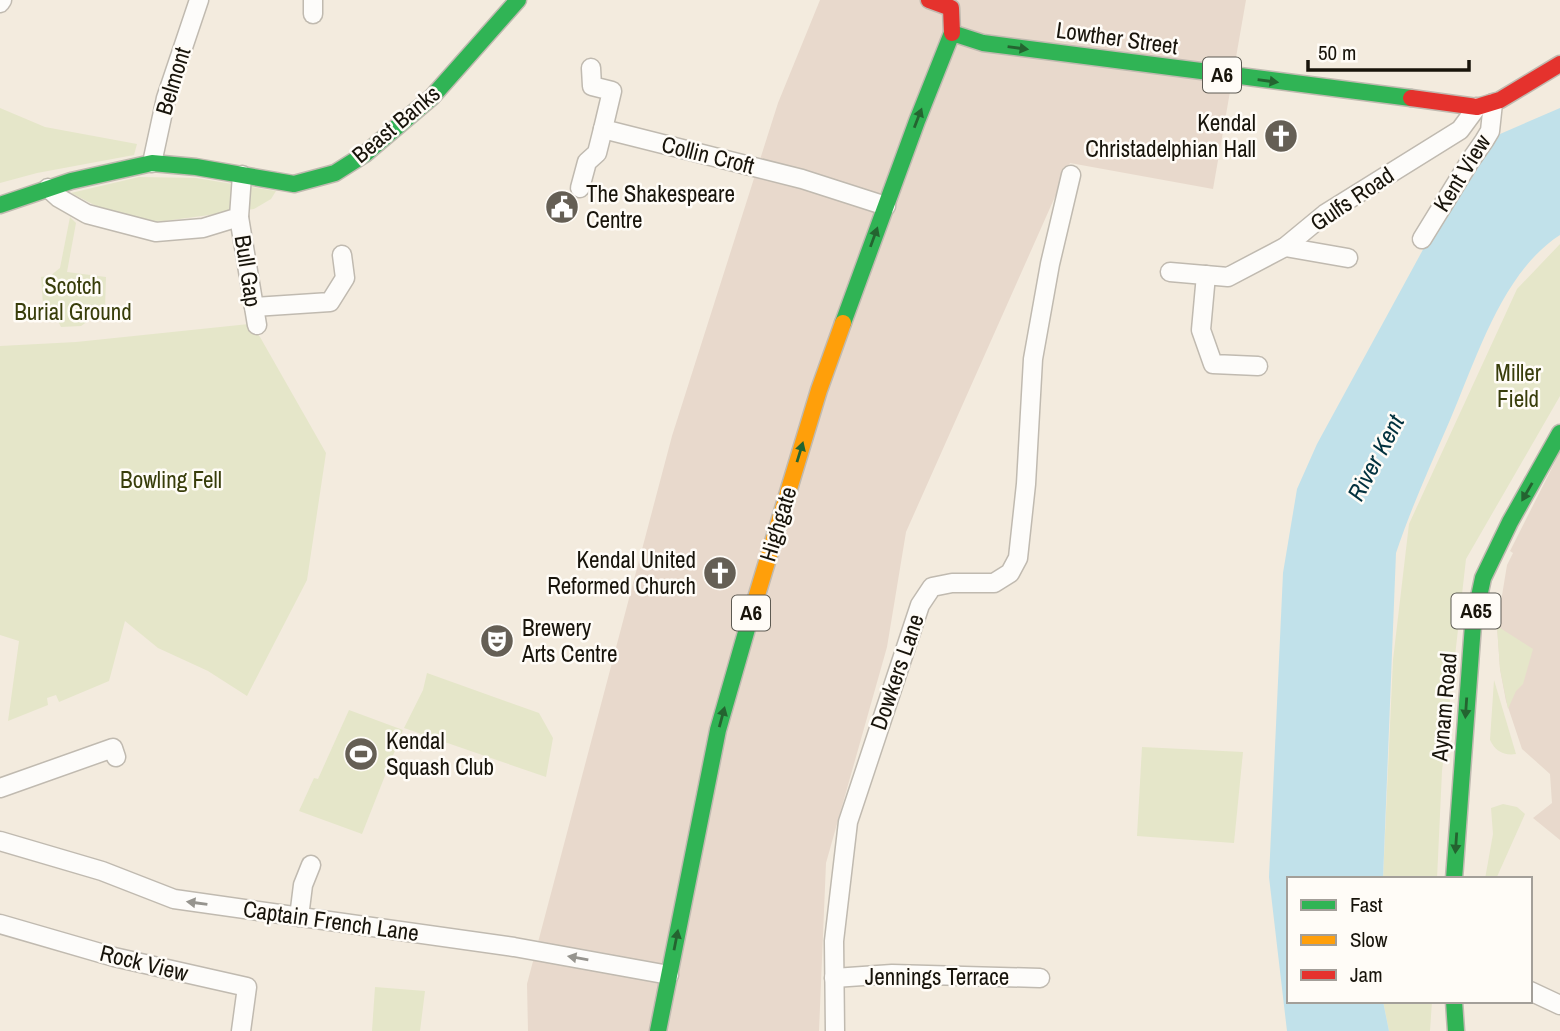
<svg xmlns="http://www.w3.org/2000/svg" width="1560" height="1031" font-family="'Archivo Narrow',sans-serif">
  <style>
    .commercial { fill: #e8d9cc }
    .green { fill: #e5e6c9 }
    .water { fill: #c1e1ea }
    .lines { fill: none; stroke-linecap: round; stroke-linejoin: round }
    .street-casing { stroke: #c0bab0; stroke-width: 21 }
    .fast-casing { stroke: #c0bab0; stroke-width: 19 }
    .slow-casing { stroke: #c0bab0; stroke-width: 19 }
    .jam-casing { stroke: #c0bab0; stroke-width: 19 }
    .street { stroke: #fdfcfa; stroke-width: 18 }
    .fast { stroke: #30b455; stroke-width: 16 }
    .slow { stroke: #ff9f0a; stroke-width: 16 }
    .jam { stroke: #e5322d; stroke-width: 16 }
    .oneway { fill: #246430 }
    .oneway2 { fill: #96948e }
    .labels { text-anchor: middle; stroke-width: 5; stroke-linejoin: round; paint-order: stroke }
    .shield { fill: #fffcf7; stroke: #5d5a52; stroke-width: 2 }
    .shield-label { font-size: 21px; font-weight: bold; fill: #18140b }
    .street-label { font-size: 23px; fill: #18140b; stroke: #fffcf7 }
    .poi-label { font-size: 23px; fill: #18140b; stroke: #fffcf7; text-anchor: start }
    .park-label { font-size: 23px; fill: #383d0a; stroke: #fffcf7 }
    .water-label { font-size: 24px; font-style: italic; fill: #01313e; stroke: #fffcf7 }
  </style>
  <rect width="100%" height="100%" fill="#f3ebde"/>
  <g class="commercial">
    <path d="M 820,0 L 1246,0 L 1213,189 L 1070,163 L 906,532 L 887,647 L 826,863 L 819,1031 L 528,1031 L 527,984 L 672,436 L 778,103 Z"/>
    <path d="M 1560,452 L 1560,840 L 1533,818 L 1552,803 L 1550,774 L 1522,749 L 1506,701 L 1500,669 L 1497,626 L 1507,565 L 1513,553 L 1510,551 Z"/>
  </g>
  <g class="green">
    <path d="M 0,108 L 45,127 L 137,144 L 134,155 L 37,173 L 0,183 Z"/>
    <path d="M 139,177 L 196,178 L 276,191 L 271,199 L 254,209 L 157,222 L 110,213 L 71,193 Z"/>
    <path d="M 70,217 L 76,223 L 67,272 L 106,277 L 105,309 L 81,326 L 61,327 L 57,319 L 44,318 L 41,277 L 50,276 L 60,268 Z"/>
    <path d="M 1560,244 L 1560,396 L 1466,559 L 1442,771 L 1437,879 L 1383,879 L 1393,660 L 1409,524 L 1517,289 Z"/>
    <path d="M 249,324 L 260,337 L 326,453 L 307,580 L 247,696 L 208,671 L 158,648 L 125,621 L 109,681 L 59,702 L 56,695 L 47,698 L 48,705 L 8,721 L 19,641 L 0,635 L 0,346 L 76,342 Z"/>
    <path d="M 1497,626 L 1533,649 L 1523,684 L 1516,691 L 1508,709 L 1500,669 Z"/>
    <path d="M 427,673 L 539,713 L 553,738 L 546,777 L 404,728 L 423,690 Z"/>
    <path d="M 1494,680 L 1516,754 C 1504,756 1495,751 1490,740 Z"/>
    <path d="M 349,710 L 403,730 L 362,834 L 299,811 L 314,778 L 318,779 Z"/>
    <path d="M 1142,747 L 1243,752 L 1234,843 L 1137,836 Z"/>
    <path d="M 1503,804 L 1517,807 L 1525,814 L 1496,879 L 1485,879 L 1493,834 L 1491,808 Z"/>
    <path d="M 375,987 L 425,991 L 420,1031 L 372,1031 Z"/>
    <path d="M 1383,1001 L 1432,1001 L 1430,1031 L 1389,1031 Z"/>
  </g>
  <path class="water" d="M 1560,108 L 1560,235 C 1502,272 1476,360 1450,420 C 1431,464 1411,508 1396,553 L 1383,879 L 1289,879 L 1289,1001 L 1383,1001 L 1389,1031 L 1287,1031 L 1269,877 L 1283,573 L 1297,489 L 1317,444 L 1450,200 L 1474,162 L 1500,134 Z"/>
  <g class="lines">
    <g class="street-casing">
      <g id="street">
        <path d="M 0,3 L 2,0"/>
        <path d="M 313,14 L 313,0"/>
        <path d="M 591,68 L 592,86 L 612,91 L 603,129 L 802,179 L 886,206"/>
        <path d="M 152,163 L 166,98 L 199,0"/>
        <path d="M 48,188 L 59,198 L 87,214 L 156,232 L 203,228 L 239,217 L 242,175"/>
        <path d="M 580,188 L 587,162 L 597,153 L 603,129"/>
        <path d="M 239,217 L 257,325"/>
        <path d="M 1422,239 L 1470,161 L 1484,141 L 1490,131 L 1493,103"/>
        <path d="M 1285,247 L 1348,258"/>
        <path d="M 1170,272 L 1228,277 L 1285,247 L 1325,214 L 1460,130 L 1477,107"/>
        <path d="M 1206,275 L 1201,330 L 1213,364 L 1258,366"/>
        <path d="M 254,307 L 330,302 L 345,278 L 342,255"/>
        <path d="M 0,788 L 113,748 L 116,757"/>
        <path d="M 0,841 L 102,871 L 174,899 L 514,947 L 669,975"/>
        <path d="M 299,917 L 303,885 L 311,865"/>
        <path d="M 0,924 L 114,957 L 247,987 L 241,1031"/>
        <path d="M 834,978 L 892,974 L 1040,978"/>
        <path d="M 1530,991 L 1560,1005"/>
        <path d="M 835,1031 L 834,941 L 848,822 L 920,605 L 932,587 L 952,583 L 994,583 L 1010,573 L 1018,558 L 1026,484 L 1033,359 L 1050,264 L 1071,175"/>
      </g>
    </g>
    <g class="fast-casing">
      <g id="fast">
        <path d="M 0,205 L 71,181 L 152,163 L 196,167 L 294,184 L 335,173 L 365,154 L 432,97 L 518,0"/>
        <path d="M 843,323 L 917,121 L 952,33 L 983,43 L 1411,98"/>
        <path d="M 1454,879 L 1473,625 L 1483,578 L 1510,522 L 1560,433"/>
        <path d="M 1454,1001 L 1456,1031"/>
        <path d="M 658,1031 L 718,730 L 753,608"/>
      </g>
    </g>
    <g class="slow-casing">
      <path id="slow" d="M 753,608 L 819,390 L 843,323"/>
    </g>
    <g class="jam-casing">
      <g id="jam">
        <path d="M 929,0 L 951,8 L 952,33"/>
        <path d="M 1411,98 L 1477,107 L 1500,100 L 1560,64"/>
      </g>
    </g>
    <use href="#street" class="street"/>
    <use href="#fast" class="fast"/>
    <use href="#slow" class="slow"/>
    <use href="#jam" class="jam"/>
  </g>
  <defs><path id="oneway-solid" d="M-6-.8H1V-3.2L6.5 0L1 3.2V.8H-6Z" transform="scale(1.75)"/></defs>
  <g class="oneway">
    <use href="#oneway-solid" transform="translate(1018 48) rotate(8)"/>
    <use href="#oneway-solid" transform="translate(1268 81) rotate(8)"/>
    <use href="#oneway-solid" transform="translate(918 118) rotate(-69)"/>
    <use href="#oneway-solid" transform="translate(874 237) rotate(-70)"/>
    <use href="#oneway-solid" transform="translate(800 452) rotate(-73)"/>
    <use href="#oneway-solid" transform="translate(1527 492) rotate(120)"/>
    <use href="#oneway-solid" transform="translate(1466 708) rotate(94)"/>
    <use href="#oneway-solid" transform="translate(722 717) rotate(-75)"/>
    <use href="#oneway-solid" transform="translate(1456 843) rotate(94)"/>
    <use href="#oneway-solid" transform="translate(676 940) rotate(-79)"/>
  </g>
  <g class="oneway2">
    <use href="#oneway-solid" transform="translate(197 903) rotate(-172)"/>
    <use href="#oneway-solid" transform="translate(578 958) rotate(-170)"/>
  </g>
  <defs>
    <g id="church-disc" transform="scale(1.75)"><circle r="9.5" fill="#655f55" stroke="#fffcf7"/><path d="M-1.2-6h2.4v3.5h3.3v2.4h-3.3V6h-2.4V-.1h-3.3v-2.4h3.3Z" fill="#fff"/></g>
    <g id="civic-disc" transform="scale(1.75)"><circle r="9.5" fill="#655f55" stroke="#fffcf7"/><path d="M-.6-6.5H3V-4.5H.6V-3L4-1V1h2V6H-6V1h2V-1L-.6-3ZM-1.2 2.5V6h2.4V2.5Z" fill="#fff"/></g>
    <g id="theatre-disc" transform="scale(1.75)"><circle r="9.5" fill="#655f55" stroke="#fffcf7"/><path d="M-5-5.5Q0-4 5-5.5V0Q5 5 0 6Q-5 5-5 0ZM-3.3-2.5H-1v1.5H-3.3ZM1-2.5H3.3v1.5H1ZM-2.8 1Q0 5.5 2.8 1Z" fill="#fff"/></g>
    <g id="stadium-disc" transform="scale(1.75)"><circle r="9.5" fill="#655f55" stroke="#fffcf7"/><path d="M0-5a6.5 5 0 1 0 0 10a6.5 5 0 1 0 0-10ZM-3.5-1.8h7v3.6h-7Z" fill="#fff"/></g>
  </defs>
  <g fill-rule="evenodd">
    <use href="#church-disc" x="1281" y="136"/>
    <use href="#civic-disc" x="562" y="207"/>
    <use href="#church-disc" x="720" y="573"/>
    <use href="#theatre-disc" x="497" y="641"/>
    <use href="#stadium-disc" x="361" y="754"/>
  </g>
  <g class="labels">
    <g class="shield">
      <rect x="1203" y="57.5" width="38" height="35" rx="5"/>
      <rect x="1451.5" y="593.5" width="49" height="35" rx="5"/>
      <rect x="732" y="595.5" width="38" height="35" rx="5"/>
    </g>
    <g class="shield-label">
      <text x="1222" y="82">A6</text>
      <text x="1476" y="618">A65</text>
      <text x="751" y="620">A6</text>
    </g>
    <g class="street-label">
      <text transform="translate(1117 38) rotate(8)" y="8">Lowther Street</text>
      <text transform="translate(173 81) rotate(-73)" y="8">Belmont</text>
      <text transform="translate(396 124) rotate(-40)" y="8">Beast Banks</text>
      <text transform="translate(708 155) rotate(14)" y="8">Collin Croft</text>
      <text transform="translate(1462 173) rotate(-58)" y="8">Kent View</text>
      <text transform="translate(1352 199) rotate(-34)" y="8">Gulfs Road</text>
      <text transform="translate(248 271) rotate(81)" y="8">Bull Gap</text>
      <text transform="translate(778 524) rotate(-73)" y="8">Highgate</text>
      <text transform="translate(897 672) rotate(-71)" y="8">Dowkers Lane</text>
      <text transform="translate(1444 707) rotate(-85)" y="8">Aynam Road</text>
      <text transform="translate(331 921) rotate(8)" y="8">Captain French Lane</text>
      <text transform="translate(144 963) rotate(14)" y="8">Rock View</text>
      <text x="937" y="985">Jennings Terrace</text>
    </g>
    <g class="poi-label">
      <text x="1256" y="131" text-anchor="end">Kendal<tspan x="1256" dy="26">Christadelphian Hall</tspan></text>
      <text x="586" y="202">The Shakespeare<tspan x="586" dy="26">Centre</tspan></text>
      <text x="696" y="568" text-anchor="end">Kendal United<tspan x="696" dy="26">Reformed Church</tspan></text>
      <text x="522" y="636">Brewery<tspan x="522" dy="26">Arts Centre</tspan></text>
      <text x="386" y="749">Kendal<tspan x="386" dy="26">Squash Club</tspan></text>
    </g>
    <g class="park-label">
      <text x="73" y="294">Scotch<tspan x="73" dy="26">Burial Ground</tspan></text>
      <text x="1518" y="381">Miller<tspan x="1518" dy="26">Field</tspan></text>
      <text x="171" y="488">Bowling Fell</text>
    </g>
    <g class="water-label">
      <text transform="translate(1376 458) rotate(-62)" y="8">River Kent</text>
    </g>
  </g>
  <rect x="1287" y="877" width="245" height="126" fill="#fffcf7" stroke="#a39f99" stroke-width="2"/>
  <rect x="1301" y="900" width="35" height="10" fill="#30b455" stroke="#a39f99" stroke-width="2"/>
  <text x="1350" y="912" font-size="21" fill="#18140b">Fast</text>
  <rect x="1301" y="935" width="35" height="10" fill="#ff9f0a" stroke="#a39f99" stroke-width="2"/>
  <text x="1350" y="947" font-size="21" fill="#18140b">Slow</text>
  <rect x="1301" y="970" width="35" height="10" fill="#e5322d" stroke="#a39f99" stroke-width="2"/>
  <text x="1350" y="982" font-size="21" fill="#18140b">Jam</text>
  <path d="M1308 60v10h161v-10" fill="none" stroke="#18140b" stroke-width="3.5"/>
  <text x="1318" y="60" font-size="21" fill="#18140b" stroke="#fffcf7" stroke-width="5" paint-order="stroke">50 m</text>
</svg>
